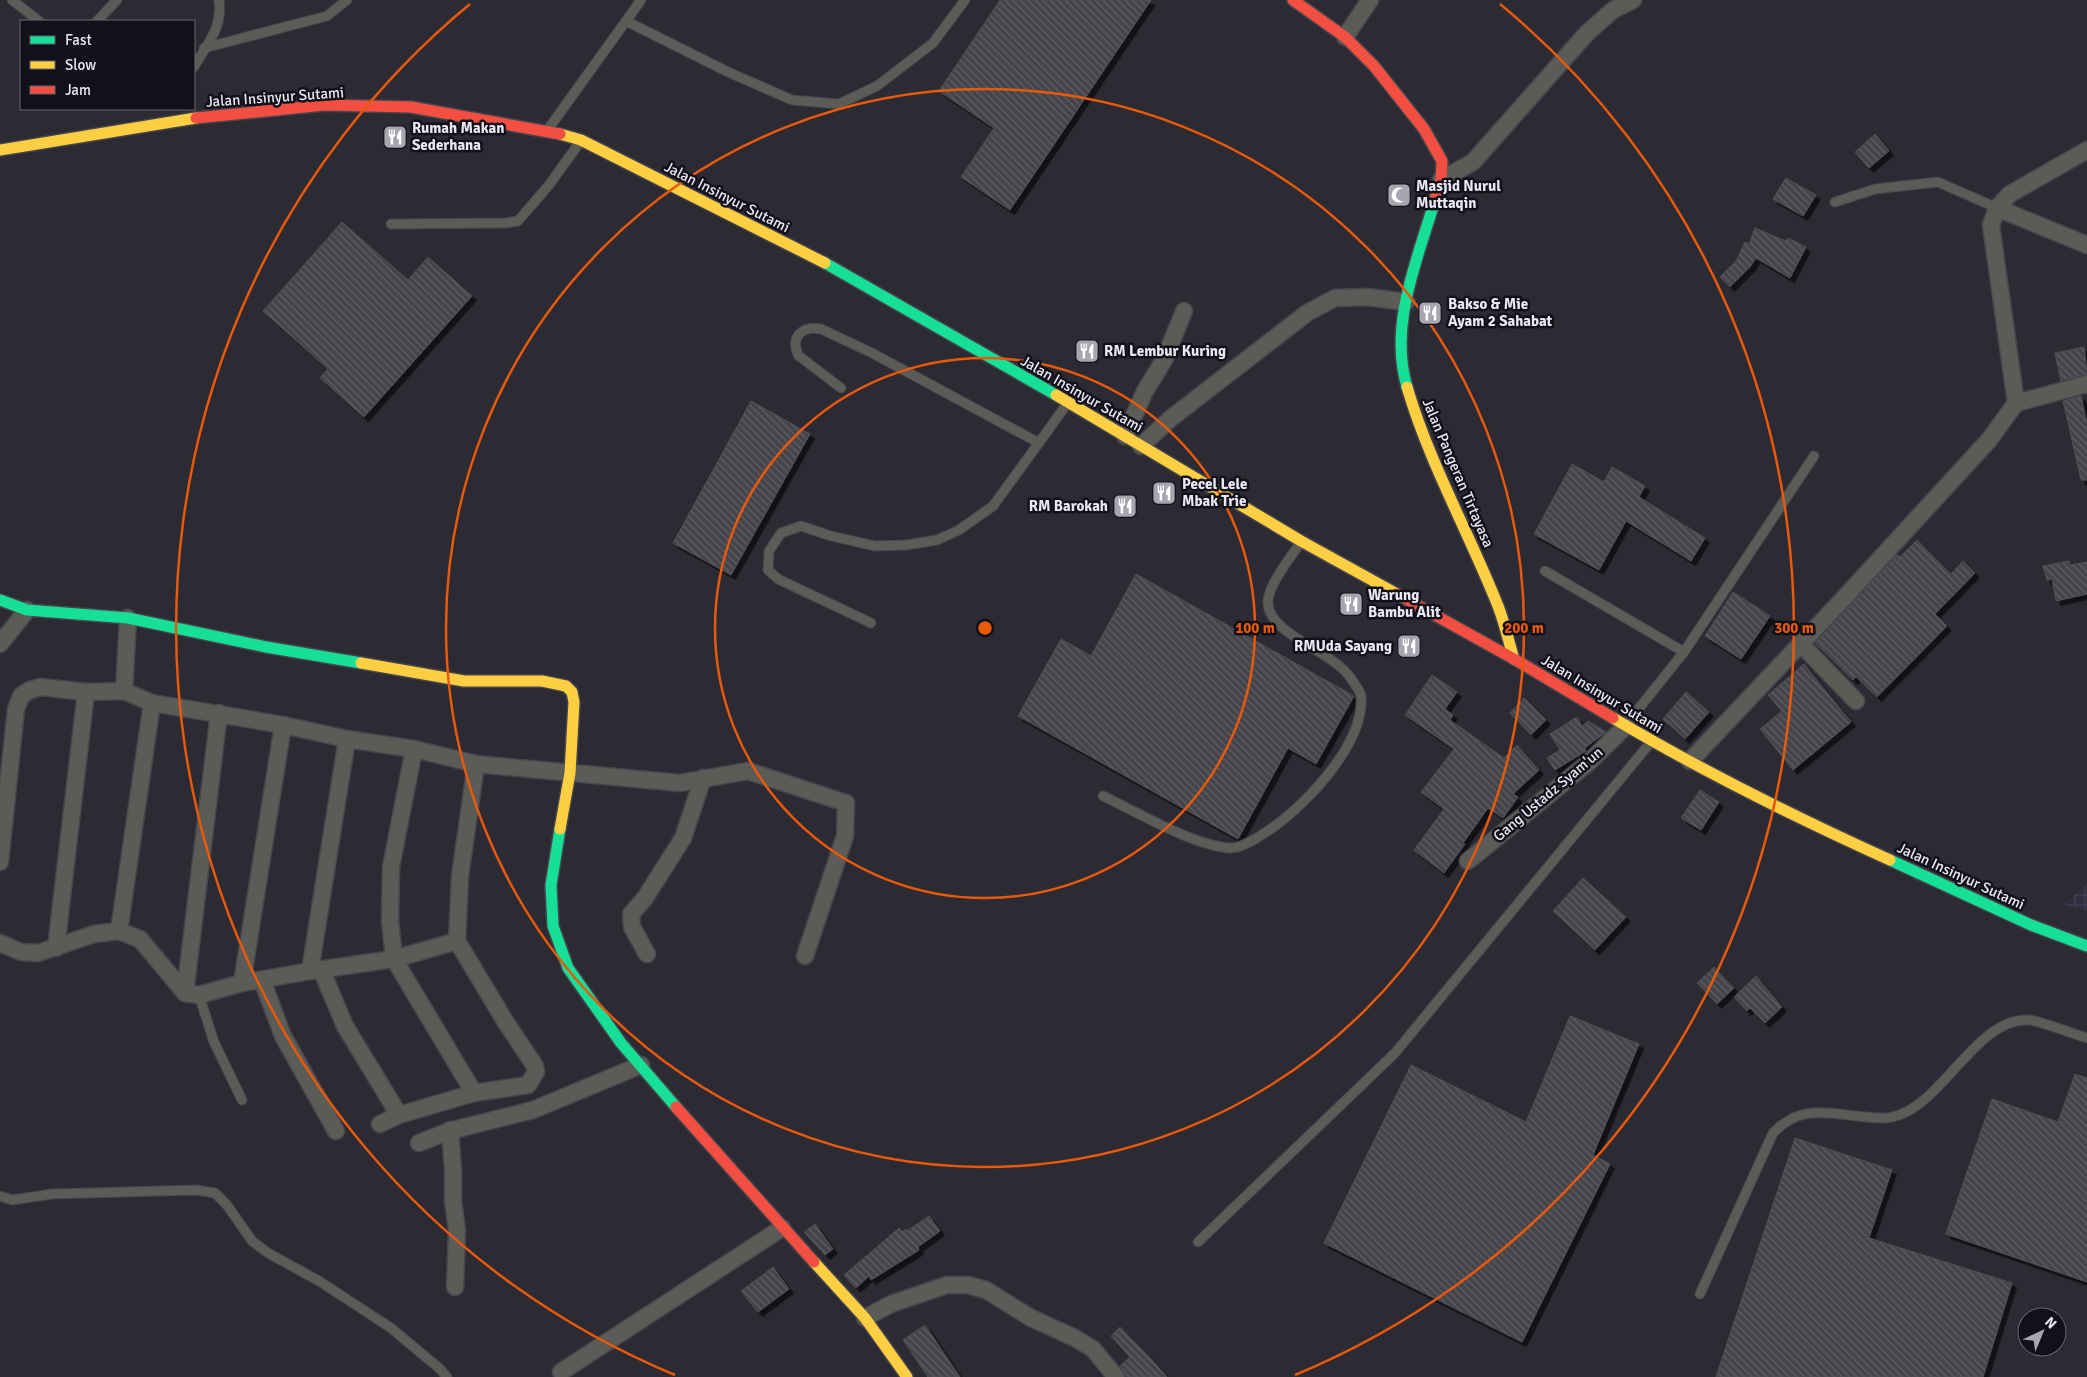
<svg xmlns="http://www.w3.org/2000/svg" width="2087" height="1377" font-family="Signika,sans-serif">
  <style>
    .industrial { fill: url(#industrial-grid) }
    .building { fill: url(#building-back-hatch); stroke: #514f56; filter: url(#shadow) }
    .lines { fill: none; stroke-linecap: round; stroke-linejoin: round }
    .lane-casing { stroke: #47454c; stroke-width: 11 }
    .street-casing { stroke: #47454c; stroke-width: 19 }
    .fast-casing { stroke: #47454c; stroke-width: 14 }
    .slow-casing { stroke: #47454c; stroke-width: 14 }
    .jam-casing { stroke: #47454c; stroke-width: 14 }
    .lane { stroke: #5b5b57; stroke-width: 9 }
    .street { stroke: #5b5b57; stroke-width: 16 }
    .fast { stroke: #16e098; stroke-width: 11 }
    .slow { stroke: #ffcf43; stroke-width: 11 }
    .jam { stroke: #f24e42; stroke-width: 11 }
    .ring { fill: none; stroke: #e8590c; stroke-width: 2.5 }
    .labels { text-anchor: middle; stroke-width: 5; stroke-linejoin: round; paint-order: stroke }
    .street-label { font-size: 15px; fill: #e9e7f2; stroke: #121018 }
    .poi-label { font-size: 15px; font-weight: bold; fill: #e9e7f2; stroke: #121018; text-anchor: start }
    .centre { fill: #e8590c; stroke: #121018; stroke-width: 2.5 }
    .ring-label { font-size: 15px; text-anchor: middle; font-weight: bold; fill: #e8590c; stroke: #121018; stroke-width: 5; stroke-linejoin: round; paint-order: stroke }
  </style>
  <defs>
    <pattern id="industrial-grid" width="8" height="8" patternUnits="userSpaceOnUse" patternTransform="scale(1.25)"><rect width="8" height="8" fill="#312d41"/><path d="M0 4h8M4 0v8" fill="none" stroke="#454154"/></pattern>
    <pattern id="building-back-hatch" width="6" height="6" patternUnits="userSpaceOnUse" patternTransform="scale(1.25)"><rect width="6" height="6" fill="#45444a"/><path d="M-1 5l2 2M0 0l6 6M5-1l2 2" fill="none" stroke="#605f65"/></pattern>
    <filter id="shadow"><feDropShadow dx="4.5" dy="4.5" stdDeviation="0" flood-color="#0009"/></filter>
  </defs>
  <rect width="100%" height="100%" fill="#2c2a32"/>
  <path class="industrial" d="M 2087,884 L 2087,911 L 2064,904 Z"/>
  <g class="building">
    <path d="M 1000,0 L 1151,0 L 1010,210 L 961,177 L 994,128 L 939,91 Z"/>
    <path d="M 1875,134 L 1889,151 L 1869,168 L 1855,152 Z"/>
    <path d="M 1786,178 L 1816,195 L 1803,216 L 1773,199 Z"/>
    <path d="M 342,222 L 408,280 L 428,257 L 472,296 L 364,417 L 320,378 L 328,369 L 263,311 Z"/>
    <path d="M 1755,228 L 1786,241 L 1788,238 L 1806,247 L 1790,278 L 1756,258 L 1750,267 L 1730,287 L 1720,277 L 1736,261 L 1745,242 L 1749,244 Z"/>
    <path d="M 2084,347 L 2087,374 L 2061,381 L 2055,353 Z"/>
    <path d="M 2081,396 L 2087,424 L 2087,480 L 2081,480 L 2063,401 Z"/>
    <path d="M 751,401 L 810,434 L 731,575 L 673,543 Z"/>
    <path d="M 1572,464 L 1604,482 L 1612,467 L 1645,486 L 1639,497 L 1705,538 L 1691,561 L 1626,521 L 1599,570 L 1534,534 Z"/>
    <path d="M 1917,540 L 1951,574 L 1963,561 L 1975,573 L 1935,614 L 1947,626 L 1877,697 L 1856,677 L 1853,680 L 1815,643 L 1897,555 L 1900,557 Z"/>
    <path d="M 2069,561 L 2070,565 L 2087,562 L 2087,594 L 2056,601 L 2052,579 L 2047,580 L 2043,566 Z"/>
    <path d="M 1136,574 L 1354,696 L 1316,764 L 1288,748 L 1238,839 L 1018,716 L 1061,639 L 1091,656 Z"/>
    <path d="M 1733,592 L 1770,616 L 1741,659 L 1705,636 Z"/>
    <path d="M 1804,664 L 1851,722 L 1793,770 L 1760,729 L 1782,711 L 1768,695 Z"/>
    <path d="M 1432,675 L 1457,692 L 1445,709 L 1453,715 L 1450,720 L 1504,758 L 1517,745 L 1539,770 L 1513,794 L 1518,797 L 1503,818 L 1488,808 L 1463,843 L 1465,844 L 1444,873 L 1414,850 L 1444,809 L 1421,792 L 1454,749 L 1405,715 Z"/>
    <path d="M 1686,692 L 1709,712 L 1685,739 L 1663,719 Z"/>
    <path d="M 1524,698 L 1546,720 L 1531,735 L 1510,713 Z"/>
    <path d="M 1577,717 L 1582,726 L 1588,721 L 1606,732 L 1585,748 L 1586,751 L 1555,770 L 1547,758 L 1560,750 L 1550,734 Z"/>
    <path d="M 1700,790 L 1719,802 L 1701,830 L 1681,818 Z"/>
    <path d="M 1583,878 L 1626,917 L 1595,950 L 1553,911 Z"/>
    <path d="M 1714,967 L 1734,988 L 1717,1004 L 1697,983 Z"/>
    <path d="M 1756,976 L 1782,1007 L 1765,1023 L 1750,1008 L 1747,1011 L 1734,997 Z"/>
    <path d="M 1570,1016 L 1639,1044 L 1593,1155 L 1610,1164 L 1522,1342 L 1324,1243 L 1411,1065 L 1526,1122 Z"/>
    <path d="M 2075,1074 L 2087,1078 L 2087,1282 L 1946,1234 L 1992,1099 L 2058,1122 Z"/>
    <path d="M 1795,1138 L 1892,1170 L 1869,1238 L 2012,1283 L 1983,1377 L 1716,1377 Z"/>
    <path d="M 929,1216 L 940,1231 L 918,1247 L 919,1250 L 871,1280 L 869,1276 L 856,1288 L 844,1275 L 899,1228 L 902,1232 L 906,1229 L 907,1231 Z"/>
    <path d="M 815,1224 L 833,1249 L 825,1255 L 804,1232 Z"/>
    <path d="M 773,1267 L 789,1289 L 758,1312 L 741,1291 Z"/>
    <path d="M 925,1325 L 960,1377 L 928,1377 L 903,1340 Z"/>
    <path d="M 1120,1327 L 1151,1359 L 1167,1377 L 1126,1377 L 1120,1366 L 1130,1357 L 1111,1336 Z"/>
  </g>
  <g class="lines">
    <g class="lane-casing">
      <g id="lane">
        <path d="M 12,0 L 39,21"/>
        <path d="M 97,21 L 117,0"/>
        <path d="M 626,21 L 728,72 L 792,100 L 839,104 L 877,86 L 933,43 L 965,0"/>
        <path d="M 204,48 L 327,16 L 347,0"/>
        <path d="M 194,67 C 207,44 223,28 219,0"/>
        <path d="M 549,128 L 641,0"/>
        <path d="M 1835,202 L 1875,189 L 1938,182 L 1997,208"/>
        <path d="M 391,224 L 506,223 L 518,221 L 549,185 L 580,142"/>
        <path d="M 841,388 L 799,356 C 789,338 802,325 821,329 L 872,353 L 1039,443"/>
        <path d="M 1545,571 L 1684,652"/>
        <path d="M 871,623 L 778,579 L 768,570 L 769,551 L 781,533 L 801,526 L 831,536 L 875,546 L 906,545 L 937,540 L 959,530 L 993,506 L 1067,404"/>
        <path d="M 1628,722 L 1684,652 L 1814,456"/>
        <path d="M 1103,796 C 1137,812 1192,845 1229,848 C 1239,849 1252,841 1260,836 C 1300,812 1365,746 1361,696 C 1360,691 1357,687 1354,683 C 1349,674 1339,665 1330,659 C 1313,646 1267,628 1268,602 C 1268,585 1291,557 1300,543"/>
        <path d="M 199,995 L 214,1042 L 242,1100"/>
        <path d="M 0,1196 L 12,1200 L 52,1194 L 196,1190 L 215,1193 L 227,1205 L 252,1241 L 268,1253 L 319,1281 L 391,1328 L 440,1369 L 447,1377"/>
        <path d="M 1198,1242 L 1395,1053 L 1650,743"/>
        <path d="M 1700,1294 L 1773,1133 C 1802,1103 1829,1114 1866,1117 C 1874,1118 1884,1119 1892,1117 C 1941,1108 1977,1016 2029,1020 C 2041,1021 2073,1034 2087,1038"/>
      </g>
    </g>
    <g class="street-casing">
      <g id="street">
        <path d="M 1345,37 L 1370,0"/>
        <path d="M 1441,180 L 1473,162 L 1587,33 L 1613,10 L 1633,0"/>
        <path d="M 1997,208 L 2087,245"/>
        <path d="M 2016,403 L 2087,384"/>
        <path d="M 1125,436 L 1145,391 L 1164,360 L 1184,311"/>
        <path d="M 1141,446 L 1170,419 L 1307,313 L 1335,298 L 1368,297 L 1406,302"/>
        <path d="M 0,644 L 27,610"/>
        <path d="M 1801,644 L 1856,701"/>
        <path d="M 124,691 L 128,618"/>
        <path d="M 347,739 L 310,971 L 394,959 L 457,941"/>
        <path d="M 414,749 L 391,867 L 390,920 L 394,959 L 474,1093"/>
        <path d="M 1690,761 L 1843,599 L 1989,440 L 2016,403 L 1991,225 L 1997,208 L 2010,194 L 2087,150"/>
        <path d="M 1468,861 L 1588,763 L 1626,726"/>
        <path d="M 0,862 L 16,709 L 21,696 L 30,690 L 41,687 L 86,692 L 124,691 L 152,703 L 283,725 L 347,739 L 414,749 L 476,764 L 680,783 L 748,771 L 846,803 L 845,836 L 805,956"/>
        <path d="M 119,931 L 152,703"/>
        <path d="M 0,943 L 21,952 L 38,953 L 94,934 L 119,931 L 140,939 L 185,993 L 199,995 L 242,983 L 310,971"/>
        <path d="M 56,948 L 86,692"/>
        <path d="M 647,954 L 632,927 L 631,914 L 645,898 L 683,838 L 703,778"/>
        <path d="M 321,969 L 345,1026 L 399,1115"/>
        <path d="M 262,980 L 283,1036 L 336,1131"/>
        <path d="M 242,983 L 283,725"/>
        <path d="M 185,993 L 219,713"/>
        <path d="M 380,1124 L 399,1115 L 474,1093 L 528,1085 L 536,1072 L 535,1066 L 505,1021 L 457,941 L 460,876 L 476,764"/>
        <path d="M 450,1130 L 453,1170 L 453,1201 L 457,1230 L 455,1287"/>
        <path d="M 419,1143 L 449,1131 L 533,1110 L 641,1065"/>
        <path d="M 865,1318 L 891,1304 L 947,1285 L 968,1285 L 986,1290 L 1031,1318 L 1075,1338 L 1093,1349 L 1116,1377"/>
        <path d="M 561,1372 L 782,1228"/>
      </g>
    </g>
    <g class="fast-casing">
      <g id="fast">
        <path d="M 825,263 L 1056,395"/>
        <path d="M 1407,387 C 1388,323 1419,257 1436,196"/>
        <path d="M 0,600 L 27,610 L 128,618 L 266,647 L 361,663"/>
        <path d="M 560,829 L 551,885 L 553,926 L 568,968 L 621,1043 L 676,1107"/>
        <path d="M 1890,860 L 2031,925 L 2087,946"/>
      </g>
    </g>
    <g class="slow-casing">
      <g id="slow">
        <path d="M 560,134 L 581,140 L 825,263"/>
        <path d="M 0,150 L 196,118"/>
        <path d="M 1407,387 C 1429,462 1467,529 1496,601 C 1504,619 1508,640 1514,659"/>
        <path d="M 1056,395 L 1301,541 L 1397,594"/>
        <path d="M 361,663 L 464,681 L 542,681 L 566,686 L 572,692 L 574,702 L 570,773 L 560,829"/>
        <path d="M 1613,718 C 1702,771 1795,817 1890,860"/>
        <path d="M 814,1262 L 865,1318 L 907,1377"/>
      </g>
    </g>
    <g class="jam-casing">
      <g id="jam">
        <path d="M 1293,0 L 1345,37 L 1374,66 L 1424,129 L 1442,161 L 1441,180 L 1436,196"/>
        <path d="M 196,118 L 324,105 L 411,107 L 560,134"/>
        <path d="M 1397,594 L 1514,659 L 1613,718"/>
        <path d="M 676,1107 L 814,1262"/>
      </g>
    </g>
    <use href="#lane" class="lane"/>
    <use href="#street" class="street"/>
    <use href="#fast" class="fast"/>
    <use href="#slow" class="slow"/>
    <use href="#jam" class="jam"/>
  </g>
  <g class="ring">
    <circle cx="985" cy="628" r="270"/>
    <circle cx="985" cy="628" r="539"/>
    <path d="M675 1375A809 809 0 0 1 470 4M1500 4A809 809 0 0 1 1295 1375"/>
  </g>
  <defs>
    <g id="restaurant-square" transform="scale(1.25)"><rect x="-9" y="-9" width="18" height="18" rx="4" fill="#a7a5af" stroke="#121018"/><path d="M-5-6h1v4h1v-4h1v4h1v-4h1v5L-1.5 .5V6h-2V.5L-5-1ZM5-6V6H3V1.5H1.5Q1.5-4 5-6Z" fill="#fff"/></g>
    <g id="mosque-square" transform="scale(1.25)"><rect x="-9" y="-9" width="18" height="18" rx="4" fill="#a7a5af" stroke="#121018"/><path d="M3.5-4.9A6 6 0 1 0 3.5 4.9A5 5 0 1 1 3.5-4.9Z" fill="#fff"/></g>
  </defs>
  <g fill-rule="evenodd">
    <use href="#restaurant-square" x="395" y="137"/>
    <use href="#mosque-square" x="1399" y="195"/>
    <use href="#restaurant-square" x="1430" y="313"/>
    <use href="#restaurant-square" x="1087" y="351"/>
    <use href="#restaurant-square" x="1164" y="493"/>
    <use href="#restaurant-square" x="1125" y="506"/>
    <use href="#restaurant-square" x="1351" y="604"/>
    <use href="#restaurant-square" x="1409" y="646"/>
  </g>
  <g class="labels">
    <g class="street-label">
      <text transform="translate(275 97) rotate(-4)" y="5">Jalan Insinyur Sutami</text>
      <text transform="translate(727 197) rotate(27)" y="5">Jalan Insinyur Sutami</text>
      <text transform="translate(1082 394) rotate(30)" y="5">Jalan Insinyur Sutami</text>
      <text transform="translate(1458 473) rotate(67)" y="5">Jalan Pangeran Tirtayasa</text>
      <text transform="translate(1602 694) rotate(31)" y="5">Jalan Insinyur Sutami</text>
      <text transform="translate(1548 794) rotate(-40)" y="5">Gang Ustadz Syam'un</text>
      <text transform="translate(1961 876) rotate(25)" y="5">Jalan Insinyur Sutami</text>
    </g>
    <g class="poi-label">
      <text x="412" y="133">Rumah Makan<tspan x="412" dy="17">Sederhana</tspan></text>
      <text x="1416" y="191">Masjid Nurul<tspan x="1416" dy="17">Muttaqin</tspan></text>
      <text x="1448" y="309">Bakso &amp; Mie<tspan x="1448" dy="17">Ayam 2 Sahabat</tspan></text>
      <text x="1104" y="356">RM Lembur Kuring</text>
      <text x="1182" y="489">Pecel Lele<tspan x="1182" dy="17">Mbak Trie</tspan></text>
      <text x="1108" y="511" text-anchor="end">RM Barokah</text>
      <text x="1368" y="600">Warung<tspan x="1368" dy="17">Bambu Alit</tspan></text>
      <text x="1392" y="651" text-anchor="end">RMUda Sayang</text>
    </g>
  </g>
  <circle cx="985" cy="628" r="8" class="centre"/>
  <g class="ring-label">
    <text x="1255" y="633">100 m</text>
    <text x="1524" y="633">200 m</text>
    <text x="1794" y="633">300 m</text>
  </g>
  <rect x="20" y="20" width="175" height="90" fill="#121018" stroke="#68666f"/>
  <rect x="30" y="36" width="25" height="8" fill="#16e098" stroke="#68666f"/>
  <text x="65" y="45" font-size="15" fill="#e9e7f2">Fast</text>
  <rect x="30" y="61" width="25" height="8" fill="#ffcf43" stroke="#68666f"/>
  <text x="65" y="70" font-size="15" fill="#e9e7f2">Slow</text>
  <rect x="30" y="86" width="25" height="8" fill="#f24e42" stroke="#68666f"/>
  <text x="65" y="95" font-size="15" fill="#e9e7f2">Jam</text>
  <g transform="translate(2042 1332) rotate(44)"><circle r="24" fill="#121018" stroke="#68666f"/>
  <path d="M0-4L9 19L0 12L-9 19Z" fill="#a7a5af"/>
  <text y="-8" font-size="14" font-weight="bold" text-anchor="middle" fill="#e9e7f2">N</text>
  </g>
</svg>
